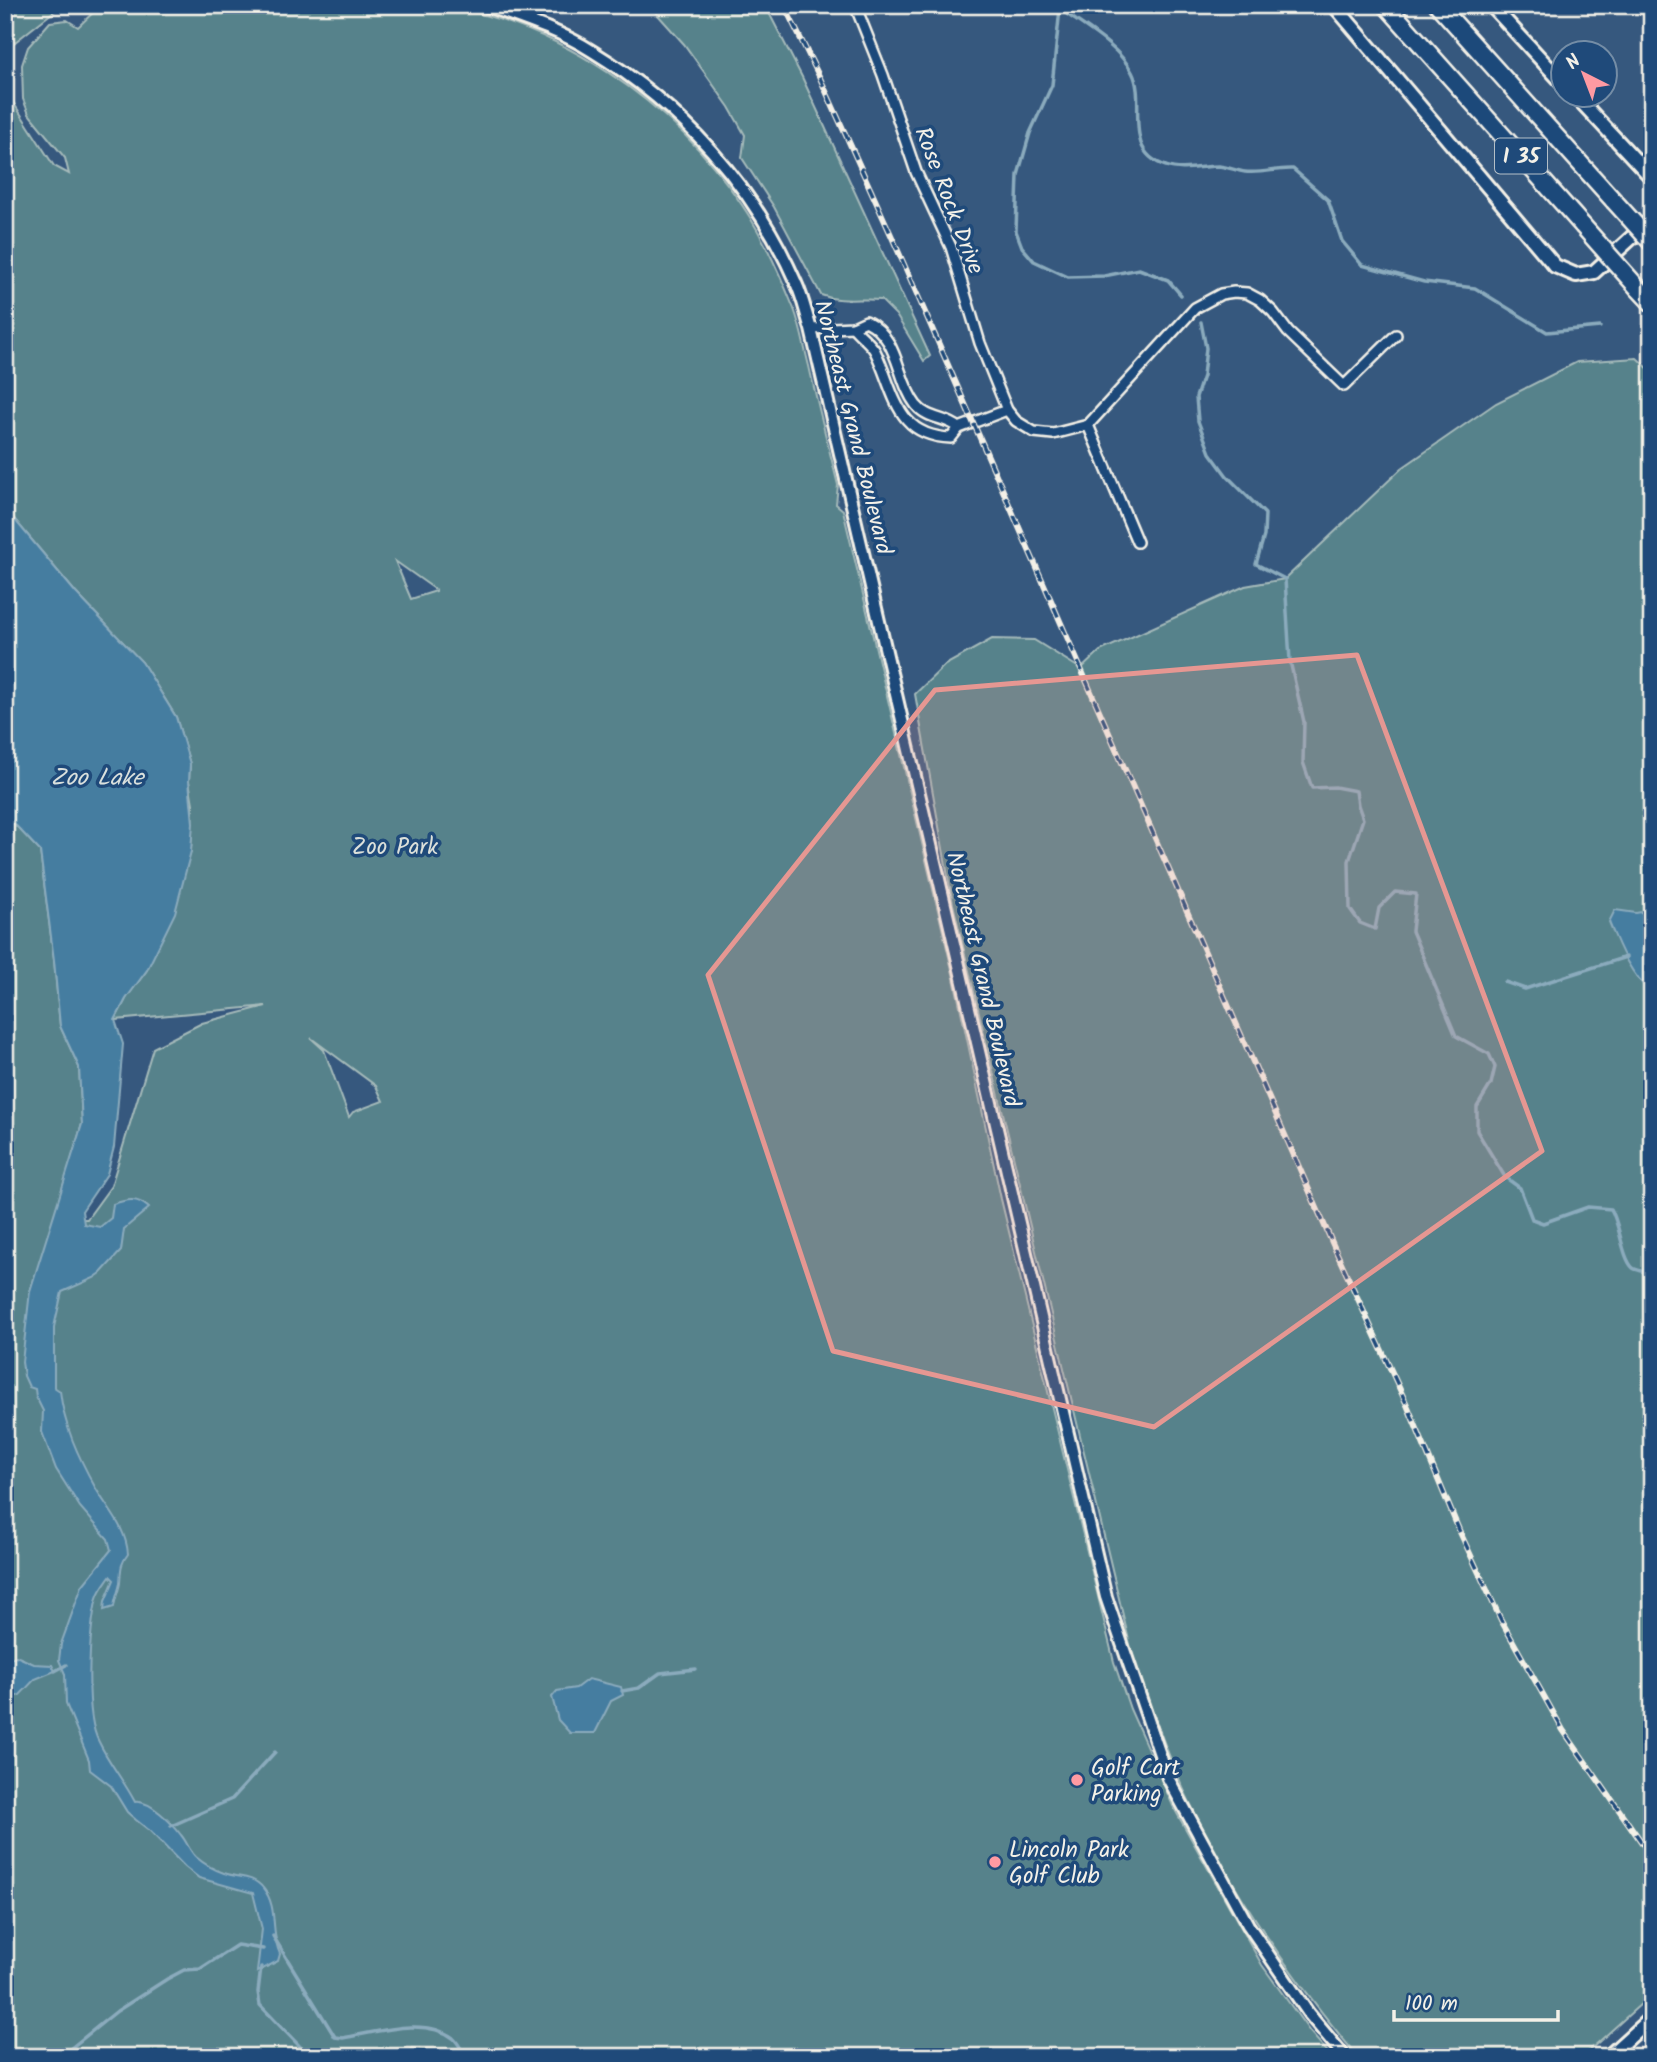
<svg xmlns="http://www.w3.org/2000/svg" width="1657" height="2062" font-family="Kalam,sans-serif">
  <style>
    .green { fill: #56828b; stroke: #a5baba; stroke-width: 2; fill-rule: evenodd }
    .water { fill: #457da0; stroke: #8babbd; stroke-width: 2 }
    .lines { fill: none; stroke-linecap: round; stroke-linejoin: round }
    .stream { stroke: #8babbd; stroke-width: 3.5 }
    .minor-casing { stroke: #f4f1e8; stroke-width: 14 }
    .tertiary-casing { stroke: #f4f1e8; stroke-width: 16 }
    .secondary-casing { stroke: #f4f1e8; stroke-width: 18 }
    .motorway-casing { stroke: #f4f1e8; stroke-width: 21 }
    .minor { stroke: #1f4a7a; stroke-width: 9 }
    .tertiary { stroke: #1f4a7a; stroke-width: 10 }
    .secondary { stroke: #1f4a7a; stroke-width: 12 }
    .motorway { stroke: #1f4a7a; stroke-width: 16 }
    .rail-casing { stroke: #f4f1e8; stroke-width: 6 }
    .rail { stroke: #1f4a7a; stroke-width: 3.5; stroke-dasharray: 10; stroke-linecap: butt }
    .motorway-bridge-casing { stroke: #f4f1e8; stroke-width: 21; stroke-linecap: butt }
    .motorway-bridge { stroke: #1f4a7a; stroke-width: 16 }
    .marked { fill: #e69792; fill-opacity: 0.2; stroke: #e69792; stroke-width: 5; stroke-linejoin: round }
    .poi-dot { fill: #ff9aa2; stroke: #1f4a7a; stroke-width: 2.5 }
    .labels { text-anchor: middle; stroke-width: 7; stroke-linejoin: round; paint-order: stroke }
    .shield { fill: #1f4a7a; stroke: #b4bfc7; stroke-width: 2 }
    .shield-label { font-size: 21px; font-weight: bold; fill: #f4f1e8 }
    .street-label { font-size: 23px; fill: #f4f1e8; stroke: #1f4a7a }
    .park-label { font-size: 23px; fill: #dce0da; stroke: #1f4a7a }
    .poi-label { font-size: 23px; fill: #f4f1e8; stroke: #1f4a7a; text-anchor: start }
    .water-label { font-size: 24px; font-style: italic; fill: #dae0dd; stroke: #1f4a7a }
  </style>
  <rect width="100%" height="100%" fill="#36587e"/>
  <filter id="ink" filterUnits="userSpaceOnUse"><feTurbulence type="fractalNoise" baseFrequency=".0143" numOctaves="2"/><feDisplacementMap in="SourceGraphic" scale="14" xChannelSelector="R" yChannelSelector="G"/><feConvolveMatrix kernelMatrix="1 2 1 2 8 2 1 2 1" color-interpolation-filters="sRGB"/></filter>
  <g filter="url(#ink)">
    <g class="green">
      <path d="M 5,5 L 62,5 L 10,46 L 11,99 L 54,166 L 69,174 L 65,158 L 29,114 L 23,99 L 22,65 L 28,47 L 50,22 L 67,20 L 78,27 L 101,5 L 435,5 C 557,21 675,104 742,205 C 764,237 780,274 794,309 C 801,327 804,347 809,366 C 818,406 828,445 838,485 L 836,504 L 843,510 L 954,978 L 1001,1199 L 1114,1662 L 1130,1709 L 1174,1808 L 1262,1965 L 1310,2032 L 1332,2057 L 468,2057 L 466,2053 L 412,2048 L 403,2057 L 5,2057 L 5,814 L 40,851 L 54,960 L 60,1026 L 79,1067 L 82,1124 L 54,1219 L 87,1219 L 111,1186 L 153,1048 L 202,1023 L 266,1006 L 115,1020 L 127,997 L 147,970 L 191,851 L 193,804 L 189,781 L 190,764 L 176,717 L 142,662 L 76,593 L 5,508 ZM 395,561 L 436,590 L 436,591 L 411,599 ZM 311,1038 L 376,1086 L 383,1101 L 353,1112 L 349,1117 L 324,1050 Z"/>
      <path d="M 649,5 L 765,5 L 802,77 L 930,356 L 924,361 L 896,315 L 881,300 C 860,298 841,303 821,295 L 774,207 L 742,158 L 745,135 L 729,107 L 684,44 Z"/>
      <path d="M 1637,358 L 1652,372 L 1652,1994 L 1582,2057 L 1358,2057 C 1293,1980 1234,1894 1190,1803 C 1167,1755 1149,1704 1132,1653 L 953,904 L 915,694 L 945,665 L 992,639 L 1034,640 L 1081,669 L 1100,651 L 1245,586 L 1285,579 L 1402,468 L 1496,403 L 1577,362 Z"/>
    </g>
    <g class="water">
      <path d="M 5,508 L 76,593 L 142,662 L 176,717 L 190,764 L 189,781 L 193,823 L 191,851 L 175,913 L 147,970 L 126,999 L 115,1020 L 123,1044 L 114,1147 L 107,1174 L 82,1211 L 84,1224 L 100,1227 L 111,1218 L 113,1204 C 128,1199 137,1197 149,1208 L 124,1229 L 121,1251 L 101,1273 L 94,1278 L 62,1292 L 54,1327 L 54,1387 L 60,1391 C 64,1426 78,1456 95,1487 C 108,1510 126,1527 128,1554 C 120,1564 121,1570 120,1583 C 119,1590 115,1598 114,1607 L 104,1610 L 105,1601 L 114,1580 L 110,1576 C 106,1582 99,1590 97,1598 C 89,1629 84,1715 99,1742 C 109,1763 124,1781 135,1802 C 150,1800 172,1823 181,1835 C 187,1842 189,1850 196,1857 C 203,1863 215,1870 224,1873 C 238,1878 253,1875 263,1888 C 279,1907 270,1934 280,1954 L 278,1961 L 257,1972 L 262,1929 L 253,1893 L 199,1878 L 185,1867 L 150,1831 L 136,1820 L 127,1812 L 111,1786 L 90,1770 L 89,1760 L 66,1704 L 65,1674 L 59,1660 L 61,1644 L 82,1586 L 111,1550 L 108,1539 L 80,1507 L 56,1469 L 42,1432 L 43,1411 L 36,1397 L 35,1389 L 29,1387 L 24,1376 L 22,1362 L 30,1291 L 82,1124 L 79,1067 L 60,1026 L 54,960 L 40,851 L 5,814 Z"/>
      <path d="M 1615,910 L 1636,913 L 1652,910 L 1652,993 C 1631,976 1619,947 1609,922 Z"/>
      <path d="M 16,1656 L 34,1664 L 52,1665 L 55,1671 L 35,1679 L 20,1695 L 5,1700 L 5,1660 Z"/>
      <path d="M 588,1679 L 621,1687 L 623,1695 L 611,1701 L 595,1733 L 570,1733 L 558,1720 L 552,1697 L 557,1691 L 576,1688 Z"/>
    </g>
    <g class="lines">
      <g class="stream">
        <path d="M 1057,5 L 1060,9 C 1084,27 1118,45 1132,72 C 1148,102 1120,150 1166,166 C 1181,172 1203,166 1219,166 C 1228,167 1237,171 1245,172 C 1262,174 1277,168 1293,169 L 1328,200 L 1342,241 L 1362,265 L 1424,282 L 1475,288 L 1547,332 L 1600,327"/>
        <path d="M 1060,9 L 1052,85 L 1030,133 L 1018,175 L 1016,231 L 1022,247 L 1034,261 L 1068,277 L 1104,276 L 1139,269 L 1168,280 L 1181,295"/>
        <path d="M 1201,322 L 1206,348 L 1203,376 L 1196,397 L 1198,421 L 1210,453 L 1227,476 L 1265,514 L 1264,536 L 1256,564 L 1285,579 L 1290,661 L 1304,722 L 1303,762 L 1312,788 L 1335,787 L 1356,791 L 1358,805 L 1363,819 L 1349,861 L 1350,909 L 1360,923 L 1375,929 L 1379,908 L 1395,892 L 1416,894 L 1412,931 L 1456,1036 L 1489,1054 L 1495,1067 L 1491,1084 L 1477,1107 L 1477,1131 L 1505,1177 L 1520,1188 L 1532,1219 L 1543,1223 L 1588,1207 L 1611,1209 C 1620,1224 1622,1258 1633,1268 C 1636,1270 1640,1270 1644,1272 L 1652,1259"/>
        <path d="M 1505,982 L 1525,989 L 1626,957"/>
        <path d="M 55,1671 L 66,1665"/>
        <path d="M 622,1691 L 639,1688 L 660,1673 L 696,1669"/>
        <path d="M 171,1826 L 232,1799 L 275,1752"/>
        <path d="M 273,1936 L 335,2037 L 343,2038 C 375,2033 424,2016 453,2038 C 458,2042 462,2051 466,2057"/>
        <path d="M 261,1967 L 258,1992 L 260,2005 L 310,2057"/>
        <path d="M 60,2057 L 117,2011 L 167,1979 L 184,1970 L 200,1969 L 237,1945 L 263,1949"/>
      </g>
      <g class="minor-casing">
        <g id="minor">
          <path d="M 855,5 L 883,75 L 916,172 L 951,247 L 980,343 L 1007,410 L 1016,421 L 1034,432 L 1053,434 L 1088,425 L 1195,308 L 1221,294 L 1234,292 L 1247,293 L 1260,300 L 1273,312 L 1288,332 L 1344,386 L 1396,335"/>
          <path d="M 853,327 C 860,336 870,342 875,351 C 895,392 895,436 951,438 L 959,428 L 1007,410"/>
          <path d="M 811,329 L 853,327 L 866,321 C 900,338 896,379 916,405 C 928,420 947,417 959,428"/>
          <path d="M 1088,425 L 1137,542"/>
        </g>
      </g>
      <g class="tertiary-casing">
        <path id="tertiary" d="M 484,5 C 520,18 559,30 592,51 C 682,106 754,186 796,283 C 803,298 806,314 811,329 L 1106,1597 L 1168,1778 L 1248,1925 L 1309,2014 L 1345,2057"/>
      </g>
      <g class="secondary-casing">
        <g id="secondary">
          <path d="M 1334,5 L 1555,266 L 1576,275 L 1594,272 L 1652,219"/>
          <path d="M 1491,5 L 1562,82"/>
          <path d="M 1574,94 L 1652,178"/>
          <path d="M 1608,2057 L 1652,2017"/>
        </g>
      </g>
      <g class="motorway-casing">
        <g id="motorway">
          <path d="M 1386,5 L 1583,226"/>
          <path d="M 1438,5 L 1614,201"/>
          <path d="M 1638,288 L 1652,303"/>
        </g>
      </g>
      <use href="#minor" class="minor"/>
      <use href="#tertiary" class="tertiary"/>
      <use href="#secondary" class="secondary"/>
      <use href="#motorway" class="motorway"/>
      <g class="rail-casing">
        <path id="rail" d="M 784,5 L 820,78 L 892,237 L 1334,1247 L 1408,1407 L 1459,1530 L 1501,1620 L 1563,1730 L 1652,1857"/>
      </g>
      <use href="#rail" class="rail"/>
      <g class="motorway-bridge-casing">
        <g id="motorway-bridge">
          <path d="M 1614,201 L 1652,243"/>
          <path d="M 1583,226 L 1638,288"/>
        </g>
      </g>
      <use href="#motorway-bridge" class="motorway-bridge"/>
    </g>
  </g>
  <path class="marked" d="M 1357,655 L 1542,1151 L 1154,1427 L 833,1351 L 708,975 L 935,690 Z"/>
  <g class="poi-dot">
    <circle cx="1077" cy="1780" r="7"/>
    <circle cx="995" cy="1862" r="7"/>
  </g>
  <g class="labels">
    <rect class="shield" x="1495" y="138.5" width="52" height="35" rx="5"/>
    <g class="shield-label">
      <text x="1521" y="163">I 35</text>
    </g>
    <g class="street-label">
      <text transform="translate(950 200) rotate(69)" y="8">Rose Rock Drive</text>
      <text transform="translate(854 427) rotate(76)" y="8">Northeast Grand Boulevard</text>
      <text transform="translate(984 979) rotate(77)" y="8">Northeast Grand Boulevard</text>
    </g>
    <g class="park-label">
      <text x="395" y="854">Zoo Park</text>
    </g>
    <g class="poi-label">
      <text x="1091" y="1775">Golf Cart<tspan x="1091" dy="26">Parking</tspan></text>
      <text x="1009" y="1857">Lincoln Park<tspan x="1009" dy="26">Golf Club</tspan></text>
    </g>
    <g class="water-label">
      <text x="97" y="785">Zoo Lake</text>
    </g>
  </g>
  <rect width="1657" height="2062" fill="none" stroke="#1f4a7a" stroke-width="28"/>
  <rect x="14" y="14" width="1629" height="2034" fill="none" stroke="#f4f1e8" stroke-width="2.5" filter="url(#ink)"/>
  <g transform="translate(1584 74) rotate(318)"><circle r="33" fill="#1f4a7a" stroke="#748da6" stroke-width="2"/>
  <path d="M0-5L12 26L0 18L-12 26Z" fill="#ff9aa2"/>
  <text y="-10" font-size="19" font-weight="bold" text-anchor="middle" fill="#f4f1e8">N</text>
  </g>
  <path d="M1394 2010v10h164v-10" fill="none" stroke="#f4f1e8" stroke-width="3.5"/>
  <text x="1405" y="2010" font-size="21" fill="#f4f1e8" stroke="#1f4a7a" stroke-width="5" paint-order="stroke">100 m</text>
</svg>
